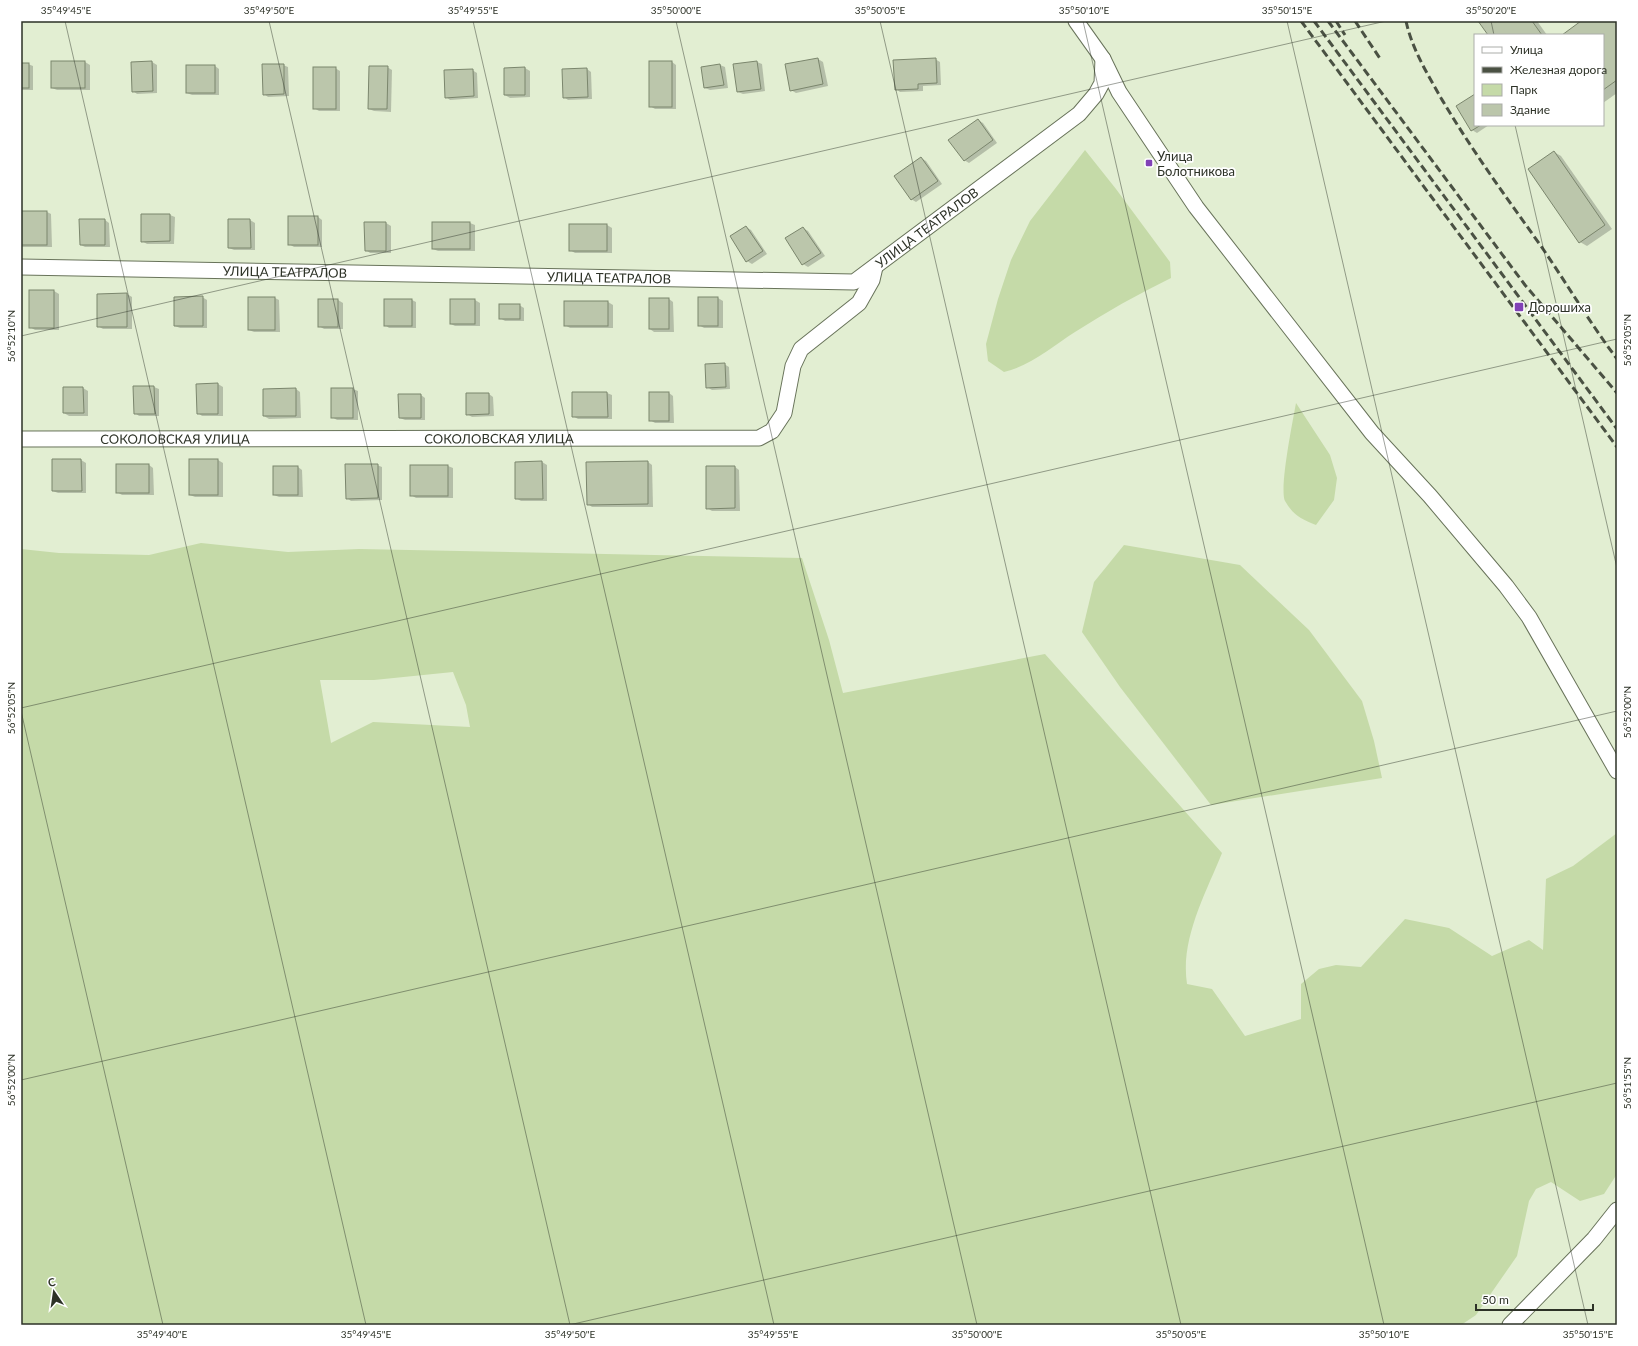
<svg xmlns="http://www.w3.org/2000/svg" width="1638" height="1346" font-family="Lato,sans-serif">
  <style>
    .green { fill: #c5daa8; fill-rule: evenodd }
    .shadow { fill: #0003 }
    .building { fill: #bbc6ab; stroke: #7b866d }
    .lines { fill: none; stroke-linecap: round; stroke-linejoin: round }
    .minor-casing { stroke: #68735a; stroke-width: 17 }
    .minor { stroke: #fff; stroke-width: 15 }
    .rail { stroke: #4a5143; stroke-width: 3; stroke-dasharray: 8 4; stroke-linecap: butt }
    .ticks { fill: none; stroke: #2d3227; stroke-width: 1; stroke-opacity: 0.45 }
    .poi-dot { fill: #8141b6; stroke: #fff; stroke-width: 1.5 }
    .labels { text-anchor: middle; stroke-width: 3.5; stroke-linejoin: round; paint-order: stroke }
    .poi-label { font-size: 13px; fill: #2d3227; stroke: #fff; text-anchor: start }
    .street-label { font-size: 13px; fill: #2d3227; stroke: #fff }
    .neatline { fill: none; stroke: #2d3227; stroke-width: 1.5 }
    .ticks-label { font-size: 10px; text-anchor: middle; fill: #2d3227 }
  </style>
  <rect width="100%" height="100%" fill="#e2eed2"/>
  <g class="green">
    <path d="M 1085,150 L 1116,189 L 1170,262 L 1171,278 C 1138,294 1106,312 1075,332 C 1053,346 1030,366 1004,372 L 988,361 L 986,344 L 998,299 L 1011,260 L 1030,221 Z"/>
    <path d="M 1296,403 L 1330,455 L 1337,478 L 1334,500 L 1316,525 C 1301,519 1294,516 1285,501 C 1279,489 1293,420 1296,403 Z"/>
    <path d="M 201,543 L 288,552 L 359,549 L 802,558 L 829,640 L 843,693 L 1045,654 L 1222,853 C 1206,893 1180,939 1187,984 L 1212,989 L 1245,1036 L 1301,1019 L 1301,984 L 1319,969 L 1336,965 L 1361,967 L 1405,919 L 1449,928 L 1492,956 L 1529,940 L 1543,950 L 1546,879 L 1573,866 L 1617,833 L 1617,1174 L 1604,1194 L 1580,1201 L 1551,1182 L 1536,1189 L 1529,1201 L 1517,1256 L 1476,1315 L 1461,1325 L 21,1325 L 21,549 L 59,553 L 149,555 ZM 453,672 L 466,705 L 470,727 L 373,722 L 331,743 L 320,680 L 374,680 Z"/>
    <path d="M 1124,545 L 1240,565 L 1309,630 L 1362,701 L 1374,741 L 1382,778 L 1211,805 L 1120,687 L 1082,632 L 1094,582 Z"/>
  </g>
  <g class="shadow">
    <path d="M 1479,21 L 1537,21 L 1547,35 L 1489,35 Z"/>
    <path d="M 1583,21 L 1617,21 L 1617,93 L 1603,103 L 1603,35 L 1564,35 Z"/>
    <path d="M 818,59 L 823,62 L 828,86 L 796,93 L 791,90 Z"/>
    <path d="M 935,59 L 940,62 L 941,85 L 923,86 L 923,91 L 900,92 L 896,89 Z"/>
    <path d="M 85,62 L 90,65 L 90,90 L 57,90 L 52,88 Z"/>
    <path d="M 152,62 L 157,65 L 157,93 L 137,94 L 133,91 Z"/>
    <path d="M 672,62 L 676,65 L 676,109 L 655,109 L 650,106 Z"/>
    <path d="M 757,62 L 762,64 L 765,91 L 743,94 L 738,92 Z"/>
    <path d="M 21,64 L 28,64 L 33,66 L 33,90 L 21,90 Z"/>
    <path d="M 283,65 L 288,67 L 289,96 L 268,97 L 264,94 Z"/>
    <path d="M 720,65 L 725,67 L 728,88 L 710,90 L 705,88 Z"/>
    <path d="M 215,66 L 219,69 L 219,95 L 192,95 L 187,93 Z"/>
    <path d="M 387,67 L 392,70 L 391,112 L 374,111 L 369,109 Z"/>
    <path d="M 335,68 L 340,71 L 340,111 L 319,111 L 314,108 Z"/>
    <path d="M 525,68 L 530,71 L 530,97 L 510,98 L 505,95 Z"/>
    <path d="M 587,69 L 591,72 L 592,99 L 568,100 L 564,97 Z"/>
    <path d="M 472,70 L 477,73 L 478,98 L 450,100 L 446,97 Z"/>
    <path d="M 1475,95 L 1475,125 L 1489,125 L 1477,133 L 1472,130 Z"/>
    <path d="M 978,120 L 983,123 L 997,143 L 969,163 L 964,160 Z"/>
    <path d="M 1554,152 L 1561,156 L 1612,229 L 1587,246 L 1580,242 Z"/>
    <path d="M 921,158 L 926,161 L 942,184 L 916,202 L 911,199 Z"/>
    <path d="M 21,212 L 47,212 L 51,214 L 52,247 L 21,247 Z"/>
    <path d="M 170,215 L 175,217 L 174,244 L 147,244 L 142,241 Z"/>
    <path d="M 318,217 L 322,220 L 322,247 L 294,247 L 289,244 Z"/>
    <path d="M 105,220 L 109,223 L 110,247 L 85,247 L 81,245 Z"/>
    <path d="M 229,220 L 250,220 L 255,223 L 255,250 L 234,250 L 229,248 Z"/>
    <path d="M 386,223 L 391,226 L 391,253 L 370,253 L 366,250 Z"/>
    <path d="M 470,223 L 475,225 L 475,251 L 438,251 L 433,249 Z"/>
    <path d="M 607,225 L 612,228 L 612,253 L 575,253 L 570,250 Z"/>
    <path d="M 746,227 L 751,230 L 767,254 L 752,264 L 747,261 Z"/>
    <path d="M 803,228 L 808,231 L 825,256 L 808,267 L 803,264 Z"/>
    <path d="M 54,291 L 59,294 L 59,330 L 35,330 L 30,327 Z"/>
    <path d="M 127,294 L 132,297 L 132,329 L 103,329 L 98,326 L 98,295 Z"/>
    <path d="M 202,297 L 207,300 L 207,328 L 180,328 L 175,326 Z"/>
    <path d="M 275,298 L 279,300 L 280,332 L 254,332 L 249,330 Z"/>
    <path d="M 699,298 L 718,298 L 723,301 L 723,328 L 704,328 L 699,325 Z"/>
    <path d="M 669,299 L 673,302 L 674,332 L 654,332 L 650,329 Z"/>
    <path d="M 319,300 L 338,300 L 343,303 L 343,329 L 324,329 L 319,326 Z"/>
    <path d="M 412,300 L 416,302 L 416,328 L 389,328 L 385,325 Z"/>
    <path d="M 475,300 L 480,303 L 480,326 L 455,326 L 451,324 Z"/>
    <path d="M 608,302 L 613,305 L 613,328 L 570,328 L 565,325 Z"/>
    <path d="M 519,305 L 524,308 L 524,321 L 505,321 L 500,318 Z"/>
    <path d="M 724,364 L 729,367 L 730,389 L 712,390 L 707,387 Z"/>
    <path d="M 218,384 L 223,387 L 223,416 L 202,416 L 198,413 Z"/>
    <path d="M 134,387 L 154,387 L 159,389 L 159,416 L 139,416 L 135,413 Z"/>
    <path d="M 64,388 L 83,388 L 88,391 L 88,416 L 69,416 L 64,413 Z"/>
    <path d="M 296,389 L 300,392 L 301,418 L 269,419 L 264,416 Z"/>
    <path d="M 353,389 L 358,391 L 358,420 L 337,420 L 332,417 Z"/>
    <path d="M 573,393 L 607,393 L 612,395 L 612,419 L 578,419 L 573,416 Z"/>
    <path d="M 669,393 L 673,396 L 674,423 L 655,423 L 650,420 Z"/>
    <path d="M 489,394 L 493,397 L 494,416 L 472,417 L 467,414 Z"/>
    <path d="M 421,395 L 425,398 L 425,420 L 405,420 L 400,418 Z"/>
    <path d="M 81,460 L 86,463 L 86,493 L 58,493 L 53,491 Z"/>
    <path d="M 218,460 L 223,463 L 223,497 L 195,497 L 190,495 Z"/>
    <path d="M 542,462 L 547,465 L 547,501 L 521,501 L 516,498 Z"/>
    <path d="M 648,462 L 652,465 L 653,507 L 592,507 L 588,504 Z"/>
    <path d="M 149,465 L 153,468 L 154,495 L 122,495 L 117,492 Z"/>
    <path d="M 377,465 L 382,467 L 382,500 L 351,501 L 347,498 Z"/>
    <path d="M 448,466 L 453,468 L 453,498 L 416,498 L 411,495 Z"/>
    <path d="M 298,467 L 302,470 L 303,497 L 279,497 L 274,495 Z"/>
    <path d="M 735,467 L 739,470 L 740,511 L 712,511 L 707,508 Z"/>
  </g>
  <g class="building">
    <path d="M 1478,21 L 1532,21 L 1542,35 L 1488,35 Z"/>
    <path d="M 1581,21 L 1617,21 L 1617,80 L 1603,90 L 1603,35 L 1562,35 Z"/>
    <path d="M 818,58 L 823,84 L 790,91 L 785,64 Z"/>
    <path d="M 936,58 L 937,83 L 918,84 L 918,89 L 895,90 L 893,60 Z"/>
    <rect x="51" y="61" width="34" height="27"/>
    <path d="M 152,61 L 153,91 L 132,92 L 131,62 Z"/>
    <rect x="649" y="61" width="23" height="46"/>
    <path d="M 757,61 L 761,89 L 737,92 L 733,64 Z"/>
    <rect x="21" y="63" width="8" height="25"/>
    <path d="M 262,64 L 284,64 L 284,94 L 263,95 Z"/>
    <path d="M 720,64 L 724,85 L 704,88 L 701,67 Z"/>
    <rect x="186" y="65" width="29" height="28"/>
    <path d="M 369,66 L 388,66 L 387,109 L 368,109 Z"/>
    <rect x="313" y="67" width="23" height="42"/>
    <path d="M 525,67 L 525,95 L 504,95 L 504,68 Z"/>
    <path d="M 587,68 L 588,97 L 563,98 L 562,69 Z"/>
    <path d="M 473,69 L 474,96 L 445,98 L 444,70 Z"/>
    <path d="M 1475,94 L 1475,125 L 1481,125 L 1471,131 L 1456,106 Z"/>
    <path d="M 978,119 L 993,140 L 964,161 L 948,140 Z"/>
    <path d="M 1554,151 L 1605,225 L 1579,243 L 1528,169 Z"/>
    <path d="M 921,157 L 938,181 L 911,200 L 894,176 Z"/>
    <rect x="21" y="211" width="26" height="34"/>
    <path d="M 141,214 L 170,214 L 170,241 L 141,242 Z"/>
    <rect x="288" y="216" width="30" height="29"/>
    <path d="M 79,219 L 105,219 L 105,245 L 80,245 Z"/>
    <path d="M 228,219 L 250,219 L 251,248 L 228,248 Z"/>
    <path d="M 364,222 L 386,222 L 386,251 L 365,251 Z"/>
    <rect x="432" y="222" width="38" height="27"/>
    <rect x="569" y="224" width="38" height="27"/>
    <path d="M 746,226 L 763,251 L 746,262 L 730,236 Z"/>
    <path d="M 803,227 L 821,253 L 802,265 L 785,238 Z"/>
    <rect x="29" y="290" width="25" height="38"/>
    <path d="M 127,293 L 127,327 L 97,327 L 97,294 Z"/>
    <path d="M 203,296 L 203,326 L 174,326 L 174,297 Z"/>
    <rect x="248" y="297" width="27" height="33"/>
    <rect x="698" y="297" width="20" height="29"/>
    <rect x="649" y="298" width="20" height="31"/>
    <rect x="318" y="299" width="20" height="28"/>
    <rect x="384" y="299" width="28" height="27"/>
    <rect x="450" y="299" width="25" height="25"/>
    <rect x="564" y="301" width="44" height="25"/>
    <rect x="499" y="304" width="21" height="15"/>
    <path d="M 725,363 L 726,387 L 706,388 L 705,364 Z"/>
    <path d="M 218,383 L 218,414 L 197,414 L 196,384 Z"/>
    <path d="M 133,386 L 154,386 L 155,414 L 134,414 Z"/>
    <path d="M 63,387 L 83,387 L 84,413 L 63,413 Z"/>
    <path d="M 296,388 L 296,416 L 263,416 L 263,389 Z"/>
    <rect x="331" y="388" width="22" height="30"/>
    <path d="M 572,392 L 607,392 L 608,417 L 572,417 Z"/>
    <rect x="649" y="392" width="20" height="29"/>
    <path d="M 466,393 L 489,393 L 489,414 L 466,415 Z"/>
    <path d="M 398,394 L 421,394 L 421,418 L 399,418 Z"/>
    <path d="M 52,459 L 81,459 L 82,491 L 52,491 Z"/>
    <rect x="189" y="459" width="29" height="36"/>
    <path d="M 542,461 L 543,499 L 515,499 L 515,462 Z"/>
    <path d="M 648,461 L 648,504 L 587,505 L 586,462 Z"/>
    <rect x="116" y="464" width="33" height="29"/>
    <path d="M 345,464 L 378,464 L 378,498 L 346,499 Z"/>
    <rect x="410" y="465" width="38" height="31"/>
    <rect x="273" y="466" width="25" height="29"/>
    <path d="M 706,466 L 735,466 L 735,508 L 706,509 Z"/>
  </g>
  <g class="lines">
    <g class="minor-casing">
      <g id="minor">
        <path d="M 1076,21 L 1103,59 L 1119,92 L 1196,207 L 1372,433 L 1430,496 L 1506,586 L 1529,617 L 1617,771"/>
        <path id="s1" d="M 21,267 L 854,282 L 1079,114 L 1096,94 L 1102,83 L 1103,59"/>
        <path id="s2" d="M 21,439 L 759,438 L 772,431 L 784,413 L 793,366 L 801,349 L 859,303 L 872,280 L 875,267"/>
        <path d="M 1510,1325 L 1594,1239 L 1617,1210"/>
      </g>
    </g>
    <use href="#minor" class="minor"/>
    <g class="rail">
      <path d="M 1301,21 L 1617,447"/>
      <path d="M 1314,21 L 1617,429"/>
      <path d="M 1328,21 L 1525,285 L 1617,393"/>
      <path d="M 1336,21 L 1345,35"/>
      <path d="M 1355,21 L 1381,60"/>
      <path d="M 1406,21 C 1412,49 1427,73 1441,98 C 1471,149 1506,197 1541,246 C 1567,284 1590,323 1617,359"/>
    </g>
  </g>
  <path class="ticks" d="M 65,21 L 366,1325M 269,21 L 570,1325M 473,21 L 774,1325M 676,21 L 977,1325M 880,21 L 1181,1325M 1083,21 L 1384,1325M 1287,21 L 1588,1325M 1491,21 L 1494,35M 1515,125 L 1617,568M 21,336 L 1386,21M 21,708 L 1617,339M 21,711 L 163,1325M 21,1080 L 1617,711M 569,1325 L 1617,1083"/>
  <g class="poi-dot">
    <rect x="1145" y="159" width="8" height="8" rx="2"/>
    <rect x="1514" y="302" width="10" height="10" rx="2"/>
  </g>
  <g class="labels">
    <g class="poi-label">
      <text x="1157" y="161">Улица<tspan x="1157" dy="15">Болотникова</tspan></text>
      <text x="1528" y="312">Дорошиха</text>
    </g>
    <g class="street-label">
      <text dy="5" stroke="none"><textPath href="#s1" startOffset="924">УЛИЦА ТЕАТРАЛОВ</textPath></text>
      <text dy="5" stroke="none"><textPath href="#s1" startOffset="264">УЛИЦА ТЕАТРАЛОВ</textPath></text>
      <text dy="5" stroke="none"><textPath href="#s1" startOffset="588">УЛИЦА ТЕАТРАЛОВ</textPath></text>
      <text dy="5" stroke="none"><textPath href="#s2" startOffset="154">СОКОЛОВСКАЯ УЛИЦА</textPath></text>
      <text dy="5" stroke="none"><textPath href="#s2" startOffset="478">СОКОЛОВСКАЯ УЛИЦА</textPath></text>
    </g>
  </g>
  <rect width="1638" height="1346" fill="none" stroke="#ffffff" stroke-width="44"/>
  <rect x="1474" y="34" width="130" height="92" fill="#ffffff" stroke="#abada9"/>
  <rect x="1482" y="47" width="20" height="6" fill="#ffffff" stroke="#abada9"/>
  <text x="1510" y="54" font-size="12" fill="#2d3227">Улица</text>
  <rect x="1482" y="67" width="20" height="6" fill="#4a5143" stroke="#abada9"/>
  <text x="1510" y="74" font-size="12" fill="#2d3227">Железная дорога</text>
  <rect x="1482" y="84" width="20" height="12" fill="#c5daa8" stroke="#abada9"/>
  <text x="1510" y="94" font-size="12" fill="#2d3227">Парк</text>
  <rect x="1482" y="104" width="20" height="12" fill="#bbc6ab" stroke="#abada9"/>
  <text x="1510" y="114" font-size="12" fill="#2d3227">Здание</text>
  <g transform="translate(54 1292) rotate(347)" stroke="#ffffff" stroke-width="3" paint-order="stroke">
  <path d="M0-3L7 15L0 10L-7 15Z" fill="#2d3227"/>
  <text y="-6" font-size="11" font-weight="bold" text-anchor="middle" fill="#2d3227">С</text>
  </g>
  <path d="M1476 1304v6h117v-6" fill="none" stroke="#2d3227" stroke-width="2"/>
  <text x="1482" y="1304" font-size="12" fill="#2d3227" stroke="#ffffff" stroke-width="3" paint-order="stroke">50 m</text>
  <rect x="22" y="22" width="1594" height="1302" class="neatline"/>
  <g class="ticks-label">
    <text x="66" y="14">35°49'45"E</text>
    <text x="269" y="14">35°49'50"E</text>
    <text x="473" y="14">35°49'55"E</text>
    <text x="676" y="14">35°50'00"E</text>
    <text x="880" y="14">35°50'05"E</text>
    <text x="1084" y="14">35°50'10"E</text>
    <text x="1287" y="14">35°50'15"E</text>
    <text x="1491" y="14">35°50'20"E</text>
    <text transform="translate(11 336) rotate(-90)" y="4">56°52'10"N</text>
    <text transform="translate(1627 340) rotate(-90)" y="4">56°52'05"N</text>
    <text transform="translate(11 708) rotate(-90)" y="4">56°52'05"N</text>
    <text transform="translate(1627 712) rotate(-90)" y="4">56°52'00"N</text>
    <text transform="translate(11 1080) rotate(-90)" y="4">56°52'00"N</text>
    <text transform="translate(1627 1083) rotate(-90)" y="4">56°51'55"N</text>
    <text x="162" y="1338">35°49'40"E</text>
    <text x="366" y="1338">35°49'45"E</text>
    <text x="570" y="1338">35°49'50"E</text>
    <text x="773" y="1338">35°49'55"E</text>
    <text x="977" y="1338">35°50'00"E</text>
    <text x="1181" y="1338">35°50'05"E</text>
    <text x="1384" y="1338">35°50'10"E</text>
    <text x="1588" y="1338">35°50'15"E</text>
  </g>
</svg>
